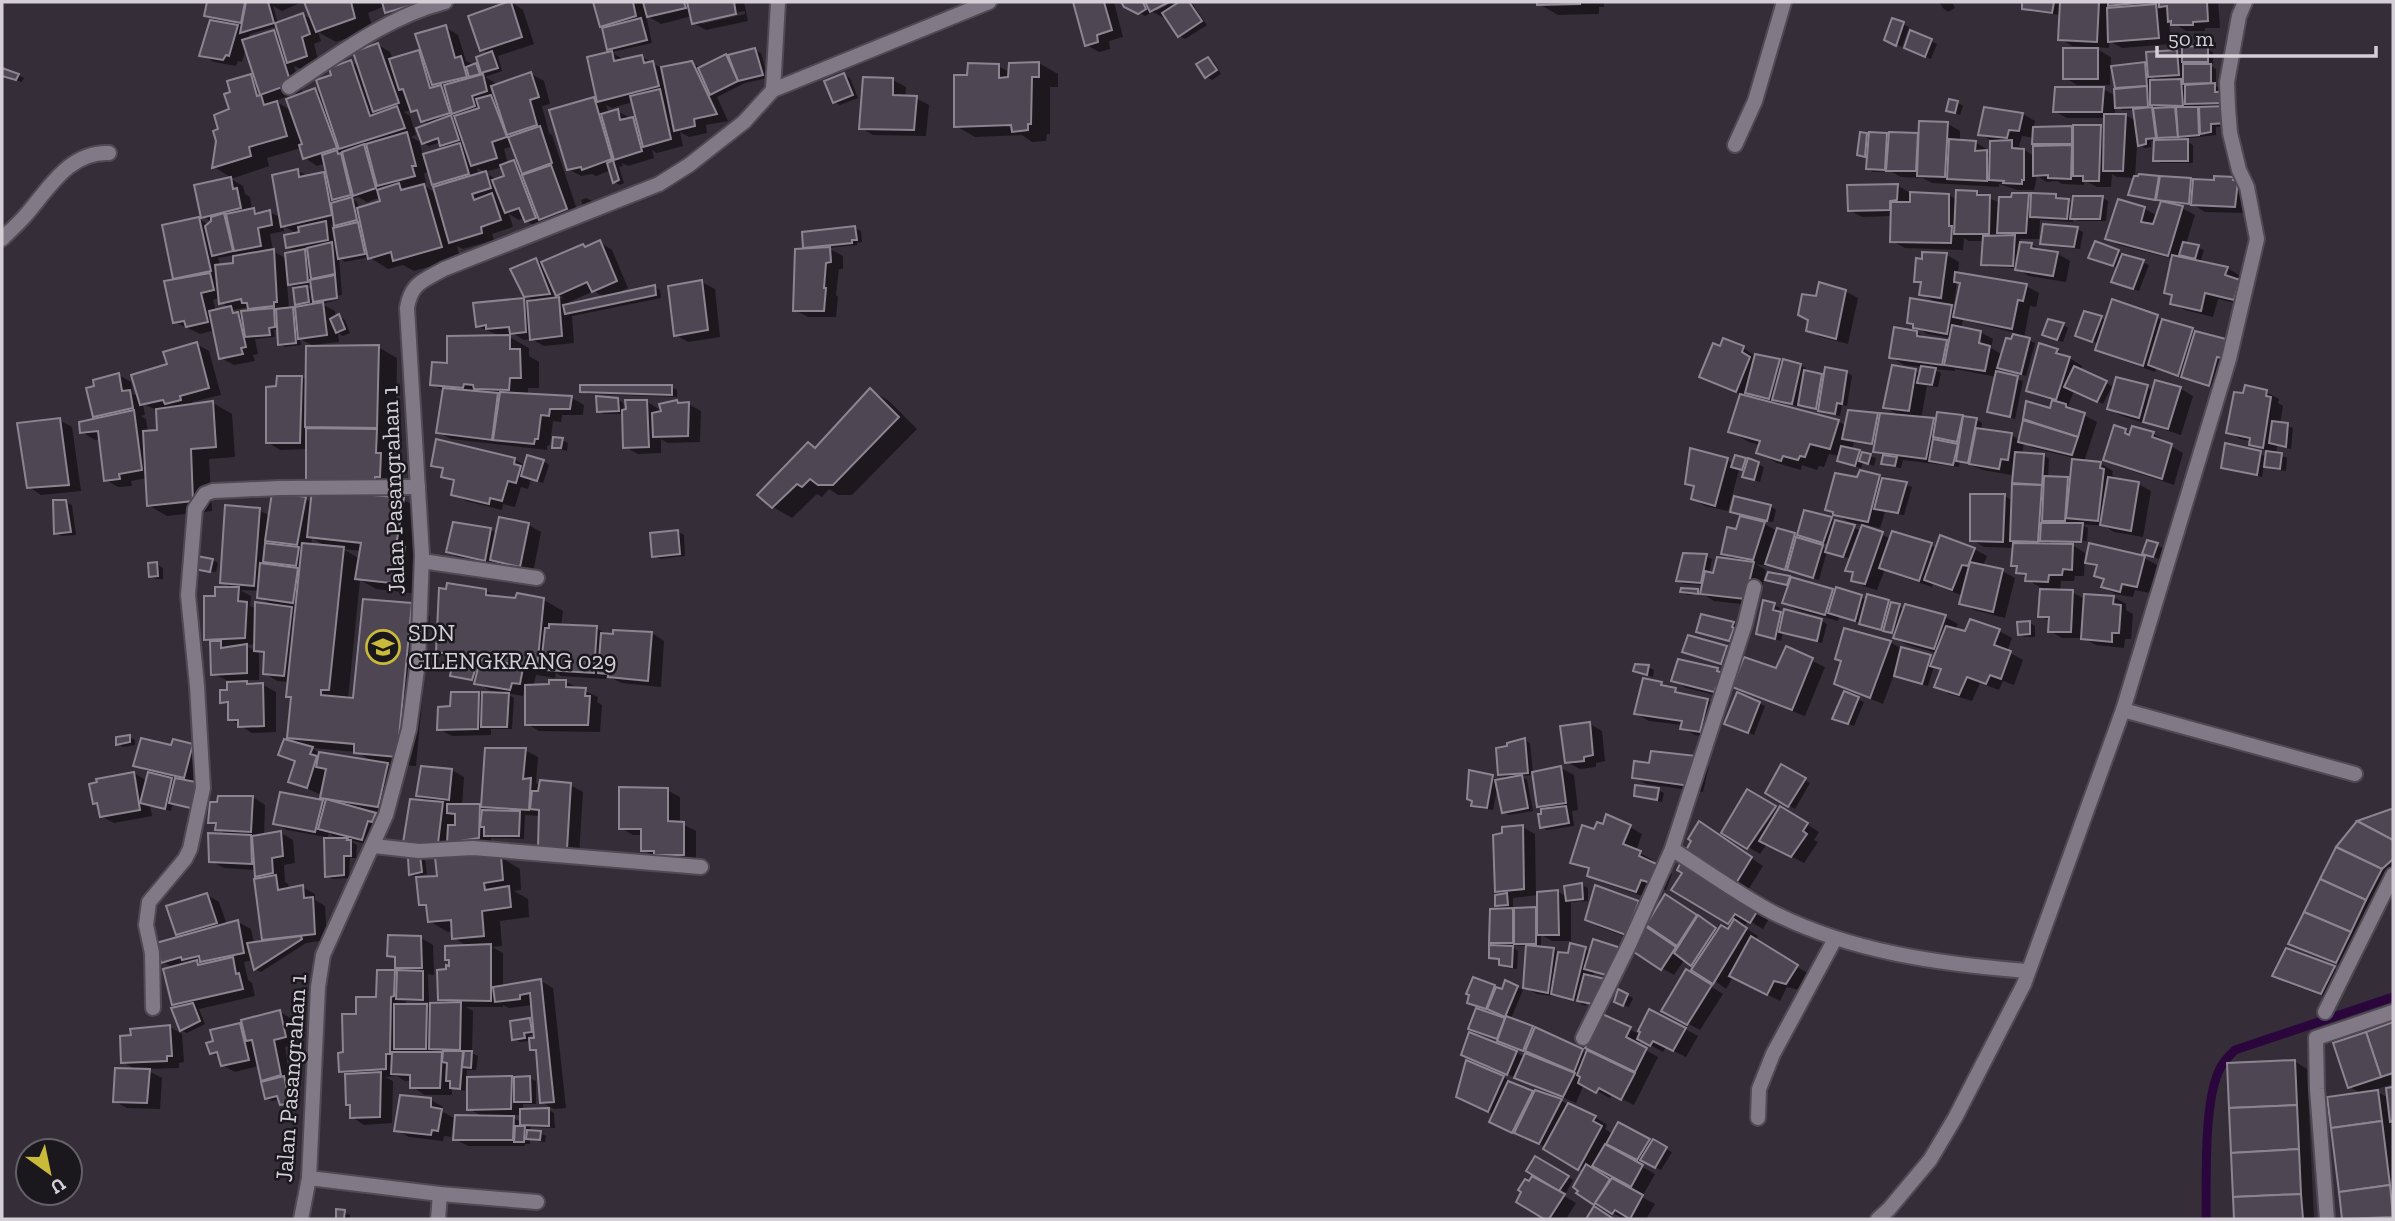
<svg xmlns="http://www.w3.org/2000/svg" width="2395" height="1221" font-family="'Zilla Slab',serif">
  <style>
    .shadow { fill: #0007; fill-rule: evenodd }
    .lines { fill: none; stroke-linecap: round; stroke-linejoin: round }
    .stream { stroke: #2b063d; stroke-width: 9 }
    .building { fill: #4e4653; stroke: #8d8492; stroke-width: 2 }
    .minor-casing { stroke: #504a54; stroke-width: 18 }
    .minor { stroke: #827987; stroke-width: 14 }
    .labels { text-anchor: middle; stroke-width: 5; stroke-linejoin: round; paint-order: stroke }
    .street-label { font-size: 24px; fill: #d5d0d8; stroke: #1a171d }
    .poi-label { font-size: 24px; fill: #d5d0d8; stroke: #1a171d; text-anchor: start }
  </style>
  <rect width="100%" height="100%" fill="#352e39"/>
  <g class="shadow">
    <path d="M 209,2 L 302,2 L 282,11 L 273,6 L 278,24 L 303,15 L 313,20 L 306,2 L 426,2 L 399,19 L 386,12 L 385,6 L 368,13 L 373,29 L 336,42 L 318,32 L 321,41 L 314,44 L 319,63 L 301,69 L 294,66 L 303,94 L 315,90 L 323,94 L 333,76 L 351,62 L 360,67 L 378,45 L 390,52 L 393,60 L 419,52 L 424,55 L 445,27 L 458,35 L 466,61 L 482,68 L 489,54 L 481,49 L 511,2 L 523,10 L 534,44 L 498,56 L 502,71 L 485,77 L 495,83 L 496,86 L 531,74 L 544,81 L 550,104 L 542,106 L 549,133 L 552,135 L 579,216 L 539,228 L 526,221 L 525,217 L 519,220 L 509,214 L 513,227 L 492,234 L 494,240 L 463,249 L 457,246 L 460,258 L 414,271 L 403,265 L 388,269 L 369,257 L 345,262 L 339,258 L 342,295 L 318,299 L 318,303 L 342,299 L 322,304 L 335,311 L 336,318 L 339,316 L 345,320 L 350,333 L 343,336 L 338,333 L 339,342 L 312,345 L 300,339 L 301,345 L 285,347 L 280,344 L 279,330 L 274,330 L 275,337 L 255,339 L 258,354 L 253,355 L 255,361 L 234,365 L 221,358 L 215,330 L 200,334 L 175,322 L 175,281 L 164,226 L 199,219 L 209,225 L 212,222 L 202,216 L 196,187 L 232,178 L 214,167 L 220,130 L 231,110 L 233,93 L 251,76 L 257,80 L 246,47 L 242,62 L 238,61 L 236,66 L 214,62 L 202,55 L 220,23 L 206,15 ZM 278,26 L 281,36 L 274,32 L 248,40 L 250,34 ZM 296,93 L 297,96 L 292,111 L 275,101 ZM 411,110 L 421,115 L 422,121 L 430,125 L 423,143 L 429,146 L 441,142 L 447,148 L 423,156 L 419,141 L 411,137 L 416,135 L 410,116 L 404,112 ZM 513,146 L 521,165 L 514,162 L 508,164 L 504,149 ZM 301,148 L 305,158 L 317,166 L 326,163 L 329,177 L 323,174 L 309,177 L 298,171 L 281,218 L 270,212 L 262,214 L 252,210 L 250,197 L 245,194 L 243,186 L 231,179 L 269,166 L 267,158 ZM 503,167 L 506,176 L 498,180 L 485,173 L 479,175 L 477,168 L 485,172 ZM 430,172 L 433,184 L 438,187 L 436,193 L 421,184 L 426,183 L 424,173 ZM 358,197 L 367,202 L 381,197 L 382,202 L 359,209 L 357,202 L 352,199 ZM 334,224 L 341,228 L 332,230 L 331,225 ZM 283,226 L 298,234 L 288,247 L 297,252 L 287,259 L 273,251 L 270,234 L 284,231 ZM 309,247 L 310,254 L 301,249 ZM 235,255 L 234,264 L 220,266 L 218,258 ZM 287,283 L 297,288 L 296,304 L 303,307 L 297,311 L 289,309 ZM 313,285 L 314,291 L 305,286 ZM 220,298 L 220,302 L 230,308 L 216,311 L 213,300 ZM 249,307 L 255,311 L 244,315 L 233,310 Z"/>
    <path d="M 595,2 L 639,2 L 646,6 L 645,2 L 744,2 L 748,21 L 706,30 L 693,23 L 692,16 L 661,24 L 646,15 L 652,43 L 612,52 L 614,52 L 609,49 L 607,29 L 601,26 ZM 745,11 L 745,14 L 702,24 L 702,20 Z"/>
    <path d="M 1075,2 L 1114,2 L 1123,37 L 1109,41 L 1110,49 L 1099,52 L 1087,45 Z"/>
    <path d="M 1123,2 L 1165,2 L 1156,7 L 1156,11 L 1173,2 L 1191,2 L 1207,25 L 1185,39 L 1179,36 L 1166,17 L 1164,18 L 1153,12 L 1145,16 L 1125,5 Z"/>
    <path d="M 1539,2 L 1604,2 L 1604,7 L 1599,7 L 1599,14 L 1558,15 L 1539,4 Z"/>
    <path d="M 1939,2 L 1952,2 L 1955,8 L 1948,12 L 1943,8 Z"/>
    <path d="M 2024,2 L 2133,2 L 2113,3 L 2113,7 L 2107,3 L 2107,8 L 2110,10 L 2117,9 L 2113,7 L 2151,4 L 2151,6 L 2161,9 L 2160,2 L 2218,2 L 2220,28 L 2205,28 L 2205,31 L 2186,31 L 2169,20 L 2171,44 L 2122,48 L 2109,41 L 2109,48 L 2093,47 L 2111,57 L 2110,85 L 2077,85 L 2065,78 L 2089,50 L 2089,47 L 2072,46 L 2060,39 L 2061,15 L 2029,11 L 2023,8 Z"/>
    <path d="M 1893,20 L 1909,27 L 1902,47 L 1886,39 Z"/>
    <path d="M 1931,41 L 1937,44 L 1931,59 L 1911,51 Z"/>
    <path d="M 2207,49 L 2213,52 L 2213,64 L 2208,64 L 2216,69 L 2216,86 L 2220,88 L 2232,126 L 2216,127 L 2216,135 L 2183,139 L 2193,145 L 2193,163 L 2161,163 L 2155,160 L 2155,141 L 2151,141 L 2151,147 L 2145,148 L 2137,143 L 2135,178 L 2117,177 L 2112,174 L 2111,187 L 2097,187 L 2084,180 L 2084,185 L 2062,184 L 2057,181 L 2047,182 L 2037,176 L 2034,190 L 2018,190 L 1999,184 L 1999,187 L 1932,183 L 1923,178 L 1901,177 L 1890,171 L 1873,172 L 1868,168 L 1868,158 L 1859,154 L 1867,135 L 1870,137 L 1887,134 L 1890,136 L 1890,133 L 1920,135 L 1920,123 L 1948,124 L 1960,131 L 1960,141 L 1975,142 L 1988,150 L 1988,153 L 1991,155 L 1992,141 L 1980,134 L 1985,109 L 2023,114 L 2035,121 L 2033,129 L 2071,127 L 2075,130 L 2100,127 L 2106,130 L 2106,118 L 2067,118 L 2054,111 L 2103,89 L 2116,96 L 2113,68 L 2144,64 L 2149,67 L 2177,52 L 2184,56 ZM 2183,60 L 2192,66 L 2183,66 ZM 2151,76 L 2160,82 L 2151,82 ZM 2186,77 L 2186,84 L 2176,78 ZM 2115,106 L 2123,110 L 2135,110 L 2137,122 L 2126,115 L 2115,116 ZM 2022,136 L 2034,138 L 2034,143 L 2041,147 L 2035,157 L 2019,146 Z"/>
    <path d="M 755,50 L 761,53 L 768,78 L 745,83 L 717,97 L 728,121 L 706,125 L 707,133 L 689,137 L 680,132 L 683,146 L 657,153 L 652,150 L 654,158 L 628,166 L 622,163 L 623,166 L 619,167 L 624,183 L 620,185 L 614,182 L 611,170 L 596,176 L 592,174 L 581,176 L 568,169 L 594,99 L 599,103 L 589,58 L 612,53 L 625,60 L 642,57 L 663,69 L 692,63 L 701,68 L 727,56 ZM 633,102 L 638,122 L 617,111 L 609,114 L 606,105 L 612,108 Z"/>
    <path d="M 1208,59 L 1214,62 L 1221,74 L 1212,80 L 1206,76 Z"/>
    <path d="M 1039,63 L 1058,74 L 1058,87 L 1050,87 L 1050,134 L 1047,134 L 1046,141 L 1032,142 L 1022,135 L 975,137 L 956,126 L 969,77 L 998,66 L 1010,72 Z"/>
    <path d="M 2,70 L 18,75 L 24,78 L 22,82 L 2,76 Z"/>
    <path d="M 844,75 L 850,78 L 858,98 L 840,105 L 834,102 Z"/>
    <path d="M 893,80 L 906,87 L 905,98 L 916,98 L 929,105 L 926,136 L 873,135 L 861,128 Z"/>
    <path d="M 1957,102 L 1963,106 L 1960,115 L 1948,110 Z"/>
    <path d="M 2140,176 L 2193,181 L 2216,182 L 2233,179 L 2245,186 L 2248,213 L 2205,212 L 2195,206 L 2166,201 L 2165,204 L 2182,208 L 2195,215 L 2186,244 L 2204,250 L 2200,263 L 2227,268 L 2239,275 L 2237,281 L 2252,289 L 2247,306 L 2218,299 L 2213,317 L 2185,310 L 2172,303 L 2174,297 L 2166,292 L 2173,259 L 2119,245 L 2107,238 L 2119,201 L 2145,209 L 2158,216 L 2163,201 L 2136,197 L 2130,194 Z"/>
    <path d="M 1897,185 L 1910,193 L 1949,195 L 1957,200 L 1976,192 L 2000,203 L 2029,195 L 2032,197 L 2056,196 L 2074,204 L 2103,198 L 2108,201 L 2106,221 L 2078,221 L 2073,218 L 2073,222 L 2040,220 L 2039,239 L 2020,239 L 2020,243 L 2031,244 L 2044,252 L 2058,254 L 2070,261 L 2066,282 L 2029,276 L 2015,268 L 1989,267 L 1983,264 L 1984,241 L 1969,241 L 1964,238 L 1963,250 L 1905,248 L 1892,241 L 1893,216 L 1862,217 L 1849,210 Z"/>
    <path d="M 586,198 L 592,201 L 594,207 L 589,209 L 583,206 L 581,200 Z"/>
    <path d="M 855,228 L 861,231 L 862,242 L 857,243 L 857,245 L 828,248 L 843,256 L 843,269 L 839,269 L 836,295 L 838,297 L 836,317 L 808,317 L 795,310 L 811,250 L 805,247 Z"/>
    <path d="M 2077,229 L 2083,232 L 2080,249 L 2048,246 L 2042,243 Z"/>
    <path d="M 599,242 L 612,250 L 628,288 L 617,293 L 654,287 L 660,290 L 661,298 L 572,316 L 574,343 L 544,346 L 531,339 L 524,340 L 514,334 L 506,335 L 529,348 L 529,356 L 539,362 L 539,388 L 528,388 L 528,395 L 572,398 L 584,405 L 583,415 L 562,415 L 561,422 L 553,421 L 550,445 L 547,446 L 547,450 L 451,439 L 438,432 L 444,391 L 432,384 L 449,365 L 503,337 L 477,326 L 523,300 L 528,303 L 536,302 L 525,296 L 536,260 L 542,263 L 583,245 L 587,248 ZM 553,284 L 558,295 L 564,298 L 555,299 L 550,285 ZM 594,291 L 605,298 L 571,305 L 567,303 Z"/>
    <path d="M 2096,243 L 2149,265 L 2139,291 L 2119,284 L 2118,268 L 2095,260 Z"/>
    <path d="M 1924,254 L 1947,255 L 1959,262 L 1958,275 L 2026,286 L 2039,293 L 2036,307 L 2030,306 L 2024,338 L 2035,343 L 2026,376 L 1999,367 L 1998,373 L 2023,381 L 2015,419 L 1989,411 L 1997,377 L 1955,369 L 1955,371 L 1934,369 L 1941,373 L 1938,387 L 1927,386 L 1921,419 L 1937,422 L 1939,414 L 1976,419 L 1982,423 L 1981,430 L 2011,435 L 2020,440 L 2027,403 L 2051,410 L 2054,401 L 2041,397 L 2028,390 L 2057,350 L 2082,366 L 2080,371 L 2112,386 L 2103,404 L 2074,390 L 2068,407 L 2097,422 L 2084,462 L 2100,463 L 2113,471 L 2112,475 L 2116,478 L 2116,480 L 2138,484 L 2151,491 L 2143,537 L 2114,532 L 2105,526 L 2081,524 L 2088,528 L 2087,541 L 2051,540 L 2051,543 L 2086,544 L 2071,544 L 2085,553 L 2084,576 L 2075,576 L 2074,581 L 2061,581 L 2060,591 L 2072,592 L 2085,599 L 2114,597 L 2126,604 L 2126,610 L 2133,614 L 2131,639 L 2125,639 L 2124,648 L 2096,645 L 2083,638 L 2062,638 L 2050,631 L 2050,621 L 2040,616 L 2042,588 L 2027,580 L 2027,578 L 2018,572 L 2019,568 L 2013,565 L 2015,548 L 1984,547 L 1972,540 L 2005,496 L 2013,501 L 2021,486 L 2014,482 L 2016,466 L 2013,466 L 2011,475 L 1983,470 L 1960,461 L 1959,467 L 1903,460 L 1901,468 L 1888,466 L 1883,463 L 1884,456 L 1875,451 L 1876,446 L 1854,442 L 1852,450 L 1876,458 L 1874,466 L 1863,462 L 1861,468 L 1845,463 L 1839,460 L 1840,456 L 1829,454 L 1824,467 L 1819,466 L 1817,470 L 1802,465 L 1801,470 L 1777,463 L 1758,452 L 1760,445 L 1749,442 L 1730,431 L 1742,395 L 1701,376 L 1721,348 L 1743,348 L 1755,356 L 1800,365 L 1806,368 L 1805,372 L 1825,378 L 1847,372 L 1852,376 L 1847,406 L 1842,405 L 1840,416 L 1805,407 L 1798,403 L 1797,406 L 1782,402 L 1781,407 L 1838,421 L 1846,426 L 1877,414 L 1881,417 L 1902,417 L 1885,407 L 1916,371 L 1921,374 L 1922,367 L 1904,365 L 1891,357 L 1917,332 L 1929,340 L 1950,344 L 1951,338 L 1927,334 L 1909,322 L 1939,304 L 1921,294 L 1923,285 L 1916,281 ZM 1957,281 L 1961,284 L 1956,309 L 1945,303 L 1954,304 ZM 1963,320 L 2015,333 L 2013,341 L 2003,355 L 1991,348 L 1993,339 L 1980,332 L 1961,329 ZM 1750,394 L 1761,401 L 1749,398 ZM 2024,443 L 2033,448 L 2074,458 L 2072,481 L 2068,479 L 2048,478 L 2049,459 L 2043,455 L 2022,454 Z"/>
    <path d="M 702,282 L 715,289 L 720,337 L 688,342 L 676,335 Z"/>
    <path d="M 1845,291 L 1858,298 L 1848,344 L 1821,337 L 1808,330 L 1817,298 Z"/>
    <path d="M 2113,302 L 2199,333 L 2226,340 L 2238,347 L 2222,391 L 2156,368 L 2155,372 L 2110,356 L 2097,349 L 2098,344 L 2085,336 L 2101,318 L 2107,321 Z"/>
    <path d="M 2063,325 L 2068,328 L 2063,342 L 2050,338 Z"/>
    <path d="M 196,344 L 209,351 L 221,395 L 192,402 L 193,406 L 213,403 L 232,414 L 235,457 L 209,459 L 212,511 L 167,516 L 148,505 L 147,478 L 131,481 L 132,486 L 118,487 L 106,480 L 100,439 L 95,440 L 82,432 L 99,419 L 94,416 L 119,375 L 131,382 L 133,394 L 140,397 L 169,366 ZM 143,404 L 157,410 L 159,431 L 148,432 L 146,419 L 141,416 L 145,415 Z"/>
    <path d="M 378,347 L 397,358 L 396,438 L 389,437 L 388,459 L 393,462 L 392,483 L 387,488 L 308,449 L 280,450 L 267,442 L 278,388 L 302,377 L 308,381 Z"/>
    <path d="M 2156,382 L 2181,389 L 2193,396 L 2181,435 L 2122,416 L 2109,409 L 2147,387 L 2154,391 Z"/>
    <path d="M 671,387 L 677,390 L 677,397 L 587,394 L 582,391 Z"/>
    <path d="M 870,390 L 889,401 L 917,429 L 852,495 L 838,495 L 829,489 L 822,497 L 817,494 L 792,518 L 773,507 L 816,449 Z"/>
    <path d="M 2266,392 L 2279,399 L 2278,403 L 2283,406 L 2280,424 L 2293,428 L 2291,449 L 2277,446 L 2276,454 L 2287,458 L 2286,471 L 2272,469 L 2264,465 L 2262,477 L 2228,470 L 2223,467 L 2260,453 L 2267,457 L 2268,452 L 2251,444 L 2252,441 L 2240,439 L 2228,432 Z"/>
    <path d="M 617,399 L 623,403 L 624,411 L 646,401 L 662,411 L 677,402 L 681,404 L 688,404 L 701,411 L 700,442 L 668,443 L 661,439 L 661,453 L 638,454 L 625,447 L 624,414 L 604,414 L 598,411 Z"/>
    <path d="M 59,420 L 72,427 L 81,491 L 41,495 L 29,487 Z"/>
    <path d="M 2125,430 L 2131,434 L 2153,434 L 2166,441 L 2165,443 L 2183,453 L 2174,485 L 2117,466 L 2105,459 Z"/>
    <path d="M 562,440 L 568,443 L 567,451 L 554,447 Z"/>
    <path d="M 514,459 L 526,466 L 543,461 L 549,465 L 543,483 L 531,479 L 528,489 L 521,487 L 515,507 L 503,504 L 502,510 L 466,501 L 453,494 L 455,483 L 443,476 L 444,471 L 433,465 Z"/>
    <path d="M 1745,459 L 1764,467 L 1760,482 L 1744,476 L 1746,471 L 1739,470 L 1728,511 L 1705,506 L 1693,499 L 1695,488 L 1686,483 L 1727,460 L 1734,464 Z"/>
    <path d="M 1880,476 L 1912,487 L 1904,515 L 1885,512 L 1880,528 L 1867,525 L 1866,528 L 1892,539 L 1894,533 L 1937,548 L 1974,549 L 1987,556 L 1983,566 L 2002,571 L 2015,578 L 2005,618 L 1974,610 L 1961,603 L 1963,596 L 1933,584 L 1932,587 L 1894,574 L 1885,569 L 1877,590 L 1866,587 L 1853,580 L 1854,574 L 1847,570 L 1851,559 L 1827,551 L 1819,580 L 1767,563 L 1766,566 L 1756,564 L 1766,570 L 1758,606 L 1714,601 L 1703,594 L 1687,595 L 1682,591 L 1698,591 L 1702,593 L 1703,585 L 1683,584 L 1678,581 L 1706,556 L 1712,559 L 1709,574 L 1714,575 L 1737,561 L 1723,553 L 1737,531 L 1742,515 L 1732,511 L 1770,506 L 1776,510 L 1773,522 L 1758,520 L 1777,531 L 1798,537 L 1805,512 L 1831,519 L 1862,531 L 1864,525 L 1847,521 L 1827,509 L 1858,479 ZM 1801,535 L 1829,545 L 1828,550 L 1800,540 Z"/>
    <path d="M 274,494 L 306,499 L 312,503 L 404,500 L 423,511 L 419,594 L 376,589 L 360,580 L 348,699 L 355,700 L 411,605 L 430,616 L 416,766 L 386,764 L 400,772 L 390,813 L 363,809 L 362,811 L 387,822 L 374,846 L 349,840 L 357,845 L 356,858 L 350,858 L 349,878 L 333,879 L 327,876 L 326,837 L 287,830 L 275,823 L 322,802 L 326,804 L 328,800 L 322,797 L 325,786 L 322,785 L 319,794 L 290,781 L 296,763 L 281,754 L 301,744 L 289,737 L 292,698 L 288,696 L 289,682 L 277,681 L 265,673 L 265,656 L 259,652 L 259,680 L 243,680 L 253,686 L 263,685 L 276,692 L 276,732 L 252,733 L 230,719 L 230,706 L 222,702 L 228,692 L 229,681 L 213,674 L 211,642 L 206,639 L 217,598 L 234,589 L 222,582 L 259,510 L 270,516 ZM 312,538 L 329,548 L 311,546 ZM 343,549 L 362,551 L 360,559 ZM 240,590 L 259,591 L 259,597 L 274,606 L 257,609 L 250,606 L 251,596 ZM 256,644 L 256,651 L 244,645 ZM 236,645 L 235,649 L 226,646 ZM 312,748 L 357,752 L 373,762 L 321,754 ZM 329,833 L 333,836 L 342,838 L 327,840 Z"/>
    <path d="M 66,502 L 72,505 L 76,535 L 62,536 L 56,533 Z"/>
    <path d="M 500,519 L 529,525 L 541,532 L 533,573 L 504,567 L 498,563 L 497,566 L 461,559 L 448,552 L 491,530 L 497,533 Z"/>
    <path d="M 678,532 L 684,535 L 685,556 L 660,559 L 654,556 Z"/>
    <path d="M 2157,545 L 2163,548 L 2159,559 L 2144,553 Z"/>
    <path d="M 2144,558 L 2157,565 L 2150,593 L 2135,590 L 2133,597 L 2115,594 L 2103,587 L 2105,580 L 2096,575 L 2098,568 L 2087,562 Z"/>
    <path d="M 213,560 L 218,563 L 216,572 L 196,568 Z"/>
    <path d="M 157,564 L 163,568 L 163,579 L 156,579 L 150,576 Z"/>
    <path d="M 1789,578 L 1836,592 L 1837,590 L 1868,600 L 1868,597 L 1905,609 L 1945,617 L 1958,624 L 1955,630 L 1966,633 L 1971,622 L 1999,631 L 2012,638 L 2007,651 L 2023,660 L 2014,685 L 2003,681 L 1999,690 L 1980,683 L 1972,701 L 1949,694 L 1937,687 L 1942,671 L 1934,666 L 1928,686 L 1902,678 L 1894,674 L 1883,704 L 1848,690 L 1836,683 L 1890,642 L 1902,649 L 1935,659 L 1937,653 L 1908,645 L 1895,638 L 1896,635 L 1861,623 L 1839,617 L 1838,621 L 1797,610 L 1784,603 L 1790,586 L 1767,579 Z"/>
    <path d="M 485,590 L 499,598 L 544,600 L 563,611 L 561,626 L 596,628 L 609,635 L 652,633 L 664,641 L 661,687 L 622,683 L 606,676 L 606,679 L 561,676 L 556,673 L 555,678 L 536,675 L 533,687 L 566,682 L 598,697 L 597,702 L 602,705 L 600,732 L 539,731 L 527,724 L 525,686 L 523,696 L 506,693 L 514,698 L 512,729 L 491,729 L 491,735 L 452,736 L 439,729 L 452,708 L 479,694 L 484,697 L 500,694 L 500,692 L 489,690 L 477,682 L 458,678 L 452,675 L 455,661 L 438,651 Z"/>
    <path d="M 1774,605 L 1780,608 L 1778,613 L 1784,616 L 1822,621 L 1827,624 L 1822,643 L 1783,632 L 1781,641 L 1758,633 Z"/>
    <path d="M 1733,623 L 1739,626 L 1735,643 L 1698,631 Z"/>
    <path d="M 2030,623 L 2035,626 L 2035,637 L 2025,637 L 2019,634 Z"/>
    <path d="M 1726,648 L 1732,651 L 1727,666 L 1684,651 Z"/>
    <path d="M 1786,649 L 1825,667 L 1805,716 L 1747,694 L 1733,686 L 1731,693 L 1729,693 L 1727,698 L 1686,688 L 1673,680 L 1717,670 L 1736,682 L 1777,670 Z"/>
    <path d="M 1648,667 L 1654,670 L 1653,677 L 1635,670 Z"/>
    <path d="M 1661,684 L 1686,696 L 1708,700 L 1720,707 L 1713,738 L 1695,735 L 1682,728 L 1683,725 L 1649,721 L 1636,714 Z"/>
    <path d="M 1845,694 L 1864,702 L 1854,726 L 1840,721 Z"/>
    <path d="M 1759,703 L 1765,706 L 1754,735 L 1732,726 Z"/>
    <path d="M 1590,724 L 1602,731 L 1605,761 L 1596,763 L 1596,767 L 1580,769 L 1567,762 Z"/>
    <path d="M 129,737 L 135,740 L 135,745 L 123,747 L 117,743 Z"/>
    <path d="M 1525,740 L 1530,743 L 1533,773 L 1561,768 L 1574,775 L 1578,810 L 1572,811 L 1574,826 L 1547,830 L 1541,827 L 1542,809 L 1538,806 L 1534,775 L 1521,776 L 1527,780 L 1533,811 L 1509,815 L 1503,812 L 1498,785 L 1493,810 L 1479,808 L 1473,805 L 1493,777 L 1499,781 L 1508,779 L 1499,774 L 1509,747 Z"/>
    <path d="M 174,741 L 193,746 L 205,753 L 201,811 L 173,803 L 171,811 L 150,806 L 152,816 L 114,823 L 101,816 L 99,805 L 94,802 L 134,773 L 147,781 L 150,773 L 135,765 L 172,747 Z"/>
    <path d="M 487,750 L 525,750 L 538,757 L 536,783 L 541,786 L 570,785 L 583,792 L 579,856 L 552,854 L 541,816 L 525,815 L 524,839 L 491,838 L 491,845 L 418,849 L 405,842 L 430,803 L 418,796 L 422,768 L 452,770 L 464,777 L 462,806 L 480,806 L 483,808 Z"/>
    <path d="M 1696,758 L 1709,765 L 1703,792 L 1646,784 L 1634,777 L 1651,764 Z"/>
    <path d="M 1782,767 L 1810,783 L 1795,809 L 1768,793 Z"/>
    <path d="M 667,790 L 680,797 L 680,823 L 696,831 L 696,861 L 655,857 L 643,850 L 642,835 L 633,835 L 621,828 Z"/>
    <path d="M 1658,790 L 1664,793 L 1662,802 L 1641,798 L 1636,795 Z"/>
    <path d="M 253,797 L 265,805 L 264,836 L 281,833 L 293,840 L 295,863 L 284,865 L 285,882 L 288,884 L 289,890 L 302,887 L 315,894 L 315,900 L 325,906 L 327,940 L 306,943 L 261,972 L 255,969 L 253,960 L 244,962 L 248,980 L 252,983 L 255,996 L 199,1009 L 205,1024 L 187,1033 L 182,1031 L 182,1033 L 174,1010 L 180,1008 L 174,1004 L 174,968 L 163,962 L 183,937 L 177,934 L 207,895 L 219,902 L 227,925 L 238,922 L 251,929 L 254,944 L 269,942 L 264,939 L 262,879 L 256,876 L 256,870 L 224,868 L 211,861 L 228,836 L 210,822 Z"/>
    <path d="M 1777,808 L 1780,810 L 1781,808 L 1819,832 L 1814,840 L 1818,842 L 1804,863 L 1767,844 L 1760,854 L 1724,833 L 1754,841 Z"/>
    <path d="M 2391,811 L 2393,812 L 2393,877 L 2349,969 L 2290,943 Z"/>
    <path d="M 1522,827 L 1535,834 L 1536,894 L 1558,892 L 1567,897 L 1582,885 L 1588,888 L 1588,901 L 1571,902 L 1571,941 L 1552,941 L 1541,935 L 1541,948 L 1554,949 L 1563,955 L 1585,948 L 1616,978 L 1594,972 L 1586,1006 L 1560,997 L 1537,994 L 1524,987 L 1528,946 L 1509,945 L 1518,951 L 1517,969 L 1507,968 L 1501,964 L 1501,961 L 1491,957 L 1500,947 L 1491,942 L 1504,910 L 1496,906 L 1505,895 L 1497,891 ZM 1538,895 L 1539,911 L 1513,910 L 1513,898 ZM 1564,996 L 1582,1001 L 1581,1004 L 1564,999 Z"/>
    <path d="M 1630,827 L 1642,834 L 1636,851 L 1653,860 L 1651,863 L 1672,874 L 1666,890 L 1654,886 L 1648,898 L 1601,882 L 1589,875 L 1590,871 L 1572,862 L 1595,831 Z"/>
    <path d="M 1711,831 L 1763,866 L 1748,890 L 1687,853 Z"/>
    <path d="M 419,857 L 425,860 L 427,874 L 416,877 L 411,874 Z"/>
    <path d="M 500,857 L 520,869 L 521,890 L 514,891 L 528,899 L 529,917 L 500,921 L 502,946 L 492,947 L 503,953 L 503,987 L 541,981 L 553,988 L 566,1108 L 554,1109 L 541,1102 L 538,1052 L 532,1049 L 531,1041 L 520,1042 L 514,1039 L 530,1020 L 534,1022 L 533,1005 L 509,1008 L 503,1005 L 503,1007 L 466,1007 L 473,1011 L 472,1053 L 478,1056 L 476,1070 L 467,1070 L 466,1079 L 511,1077 L 530,1078 L 536,1081 L 536,1104 L 523,1104 L 523,1110 L 549,1110 L 554,1113 L 555,1128 L 531,1127 L 530,1132 L 540,1133 L 546,1136 L 545,1142 L 530,1140 L 530,1144 L 525,1144 L 525,1146 L 468,1146 L 455,1139 L 484,1117 L 469,1109 L 468,1083 L 466,1083 L 465,1091 L 452,1088 L 452,1095 L 425,1095 L 412,1087 L 412,1081 L 405,1081 L 397,1076 L 385,1077 L 393,1081 L 392,1123 L 364,1125 L 352,1117 L 351,1106 L 347,1104 L 347,1075 L 341,1071 L 358,1015 L 377,998 L 394,972 L 398,974 L 406,972 L 397,967 L 397,960 L 389,955 L 421,938 L 433,945 L 434,975 L 428,974 L 429,1002 L 406,1001 L 406,1006 L 427,1006 L 432,1009 L 447,1004 L 439,999 L 451,968 L 451,962 L 447,959 L 469,947 L 454,938 L 453,931 L 448,932 L 429,921 L 428,908 L 421,904 L 439,877 ZM 529,1035 L 535,1035 L 536,1039 L 530,1040 ZM 509,1115 L 522,1115 L 522,1123 Z"/>
    <path d="M 1673,890 L 1771,915 L 1763,929 L 1748,920 L 1744,927 L 1758,936 L 1755,941 L 1809,974 L 1799,990 L 1787,987 L 1780,1001 L 1733,977 L 1726,989 L 1685,959 L 1674,975 L 1662,968 L 1638,941 L 1599,927 L 1587,920 L 1638,902 L 1651,909 L 1643,929 L 1678,949 L 1681,946 L 1648,924 L 1678,904 L 1719,931 L 1728,931 L 1732,925 Z"/>
    <path d="M 2334,968 L 2346,975 L 2334,1000 L 2287,983 L 2275,976 Z"/>
    <path d="M 1687,972 L 1723,994 L 1700,1030 L 1663,1010 Z"/>
    <path d="M 1474,979 L 1502,991 L 1517,987 L 1523,990 L 1510,1021 L 1532,1028 L 1587,1054 L 1601,1015 L 1641,1035 L 1685,1029 L 1698,1036 L 1686,1057 L 1666,1047 L 1663,1052 L 1641,1040 L 1638,1046 L 1658,1057 L 1634,1105 L 1612,1094 L 1610,1098 L 1584,1084 L 1576,1103 L 1476,1061 L 1516,1052 L 1524,1057 L 1527,1052 L 1470,1028 L 1477,1011 L 1505,1019 L 1506,1016 L 1474,1005 ZM 1530,1052 L 1542,1059 L 1541,1060 L 1528,1056 Z"/>
    <path d="M 1619,991 L 1633,998 L 1629,1007 L 1621,1004 Z"/>
    <path d="M 280,1012 L 292,1019 L 297,1044 L 285,1047 L 294,1106 L 287,1107 L 281,1104 L 280,1099 L 272,1101 L 266,1098 L 267,1082 L 262,1080 L 259,1066 L 235,1072 L 222,1065 L 220,1058 L 212,1053 L 239,1024 L 245,1028 Z"/>
    <path d="M 2393,1024 L 2393,1084 L 2374,1090 L 2389,1098 L 2388,1089 L 2393,1089 L 2393,1219 L 2344,1219 L 2329,1098 L 2362,1094 L 2350,1087 L 2336,1044 Z"/>
    <path d="M 170,1027 L 182,1034 L 184,1062 L 179,1063 L 179,1068 L 145,1069 L 162,1078 L 160,1109 L 127,1108 L 114,1101 L 138,1071 L 123,1062 Z"/>
    <path d="M 2294,1061 L 2307,1069 L 2314,1219 L 2236,1219 L 2228,1065 Z"/>
    <path d="M 1503,1077 L 1535,1094 L 1561,1101 L 1595,1117 L 1607,1125 L 1605,1129 L 1613,1134 L 1619,1124 L 1672,1152 L 1661,1170 L 1609,1143 L 1607,1147 L 1655,1174 L 1642,1197 L 1655,1204 L 1646,1219 L 1634,1219 L 1628,1216 L 1624,1219 L 1595,1203 L 1584,1171 L 1546,1147 L 1504,1129 L 1495,1115 L 1470,1103 ZM 1596,1166 L 1628,1184 L 1627,1186 L 1612,1181 L 1594,1171 Z"/>
    <path d="M 431,1100 L 443,1107 L 443,1112 L 454,1118 L 451,1137 L 444,1136 L 443,1141 L 409,1137 L 396,1130 Z"/>
    <path d="M 1536,1158 L 1573,1180 L 1566,1193 L 1529,1170 Z"/>
    <path d="M 1533,1178 L 1576,1203 L 1566,1219 L 1548,1219 L 1518,1201 Z"/>
    <path d="M 338,1211 L 350,1215 L 350,1219 L 337,1219 Z"/>
  </g>
  <g class="lines">
    <path class="stream" d="M 2206,1219 C 2207,1182 2202,1091 2224,1062 C 2227,1058 2231,1054 2235,1050 L 2393,997"/>
  </g>
  <g class="building">
    <path d="M 207,2 L 245,2 L 241,23 L 204,16 Z"/>
    <path d="M 246,2 L 268,2 L 274,23 L 240,33 Z"/>
    <path d="M 304,2 L 351,2 L 355,18 L 316,32 Z"/>
    <path d="M 382,2 L 416,2 L 416,4 L 385,13 Z"/>
    <path d="M 507,2 L 511,2 L 522,37 L 480,51 L 468,16 Z"/>
    <path d="M 593,2 L 633,2 L 636,16 L 600,27 Z"/>
    <path d="M 643,2 L 684,2 L 686,8 L 647,17 Z"/>
    <path d="M 687,2 L 734,2 L 736,14 L 692,24 Z"/>
    <path d="M 1073,2 L 1104,2 L 1112,30 L 1097,35 L 1098,42 L 1085,46 Z"/>
    <path d="M 1121,2 L 1143,2 L 1146,9 L 1138,14 L 1124,7 Z"/>
    <path d="M 1145,2 L 1169,2 L 1150,12 Z"/>
    <path d="M 1179,2 L 1189,2 L 1202,21 L 1178,37 L 1162,13 Z"/>
    <path d="M 1537,2 L 1580,2 L 1580,4 L 1537,5 Z"/>
    <path d="M 2022,2 L 2054,2 L 2052,13 L 2022,9 Z"/>
    <path d="M 2060,2 L 2099,2 L 2097,42 L 2058,40 Z"/>
    <path d="M 2108,2 L 2146,2 L 2108,6 Z"/>
    <path d="M 2159,2 L 2207,2 L 2208,21 L 2193,22 L 2193,25 L 2171,25 L 2171,21 L 2168,22 L 2167,6 L 2159,7 Z"/>
    <path d="M 2156,4 L 2159,38 L 2108,42 L 2107,8 Z"/>
    <path d="M 303,13 L 310,34 L 302,37 L 307,56 L 287,63 L 275,23 Z"/>
    <path d="M 641,18 L 647,40 L 607,50 L 602,28 Z"/>
    <path d="M 1892,18 L 1904,22 L 1896,46 L 1884,40 Z"/>
    <path d="M 210,20 L 238,25 L 229,56 L 226,55 L 223,60 L 199,56 Z"/>
    <path d="M 446,25 L 455,58 L 461,56 L 467,77 L 432,85 L 415,34 Z"/>
    <path d="M 274,30 L 291,84 L 260,95 L 242,40 Z"/>
    <path d="M 1910,30 L 1932,39 L 1925,57 L 1904,48 Z"/>
    <path d="M 378,43 L 399,103 L 373,112 L 353,52 Z"/>
    <path d="M 2182,46 L 2208,47 L 2208,62 L 2182,62 Z"/>
    <path d="M 755,48 L 763,75 L 738,81 L 728,55 Z"/>
    <rect x="2063" y="48" width="35" height="31"/>
    <path d="M 419,50 L 430,88 L 441,85 L 450,113 L 421,122 L 417,110 L 411,112 L 403,89 L 399,90 L 389,59 Z"/>
    <path d="M 2177,50 L 2179,75 L 2148,77 L 2146,52 Z"/>
    <path d="M 492,51 L 498,68 L 481,73 L 476,57 Z"/>
    <path d="M 612,51 L 614,61 L 642,55 L 644,63 L 653,61 L 659,86 L 597,102 L 587,57 Z"/>
    <path d="M 726,54 L 738,81 L 710,95 L 698,68 Z"/>
    <path d="M 1208,57 L 1217,70 L 1205,78 L 1196,64 Z"/>
    <path d="M 351,60 L 370,116 L 397,106 L 405,128 L 339,149 L 316,80 L 331,75 L 329,68 Z"/>
    <path d="M 692,61 L 717,114 L 694,119 L 695,126 L 674,131 L 661,67 Z"/>
    <path d="M 1039,62 L 1039,77 L 1032,77 L 1031,124 L 1028,124 L 1028,130 L 1012,132 L 1011,125 L 954,127 L 954,75 L 967,75 L 968,63 L 999,64 L 999,78 L 1008,77 L 1009,63 Z"/>
    <path d="M 2145,62 L 2147,86 L 2115,88 L 2111,66 Z"/>
    <path d="M 476,63 L 480,74 L 469,77 L 466,67 Z"/>
    <path d="M 2183,64 L 2211,64 L 2211,83 L 2183,84 Z"/>
    <path d="M 2,68 L 19,74 L 16,80 L 2,76 Z"/>
    <path d="M 531,72 L 539,97 L 530,100 L 537,125 L 507,135 L 491,86 Z"/>
    <path d="M 844,73 L 853,95 L 833,103 L 824,81 Z"/>
    <path d="M 251,74 L 257,96 L 261,95 L 264,105 L 277,101 L 287,136 L 249,147 L 251,156 L 212,168 L 216,141 L 213,131 L 218,129 L 214,115 L 229,109 L 224,94 L 230,92 L 227,81 Z"/>
    <path d="M 483,74 L 487,91 L 472,96 L 475,106 L 452,114 L 444,85 Z"/>
    <path d="M 863,77 L 893,78 L 893,95 L 917,96 L 914,130 L 859,129 Z"/>
    <path d="M 2181,79 L 2183,106 L 2150,105 L 2150,80 Z"/>
    <path d="M 2215,83 L 2215,92 L 2225,92 L 2226,103 L 2185,104 L 2185,85 Z"/>
    <path d="M 2147,86 L 2148,107 L 2115,108 L 2114,89 Z"/>
    <path d="M 2055,87 L 2104,87 L 2102,112 L 2053,112 Z"/>
    <path d="M 315,88 L 337,148 L 303,159 L 299,145 L 302,144 L 286,99 Z"/>
    <path d="M 660,89 L 671,139 L 643,147 L 630,96 Z"/>
    <path d="M 491,95 L 507,137 L 492,142 L 497,158 L 471,166 L 454,116 L 479,108 L 476,99 Z"/>
    <path d="M 594,97 L 612,159 L 582,170 L 581,167 L 567,170 L 549,110 Z"/>
    <path d="M 1949,99 L 1958,101 L 1955,113 L 1946,111 Z"/>
    <path d="M 2226,106 L 2227,123 L 2211,124 L 2211,132 L 2200,134 L 2199,107 Z"/>
    <path d="M 1984,107 L 2023,113 L 2019,131 L 2009,130 L 2007,138 L 1978,135 Z"/>
    <path d="M 2152,107 L 2156,138 L 2146,139 L 2146,144 L 2138,146 L 2133,109 Z"/>
    <path d="M 2175,107 L 2178,137 L 2157,138 L 2153,108 Z"/>
    <path d="M 2176,107 L 2198,107 L 2199,135 L 2178,137 Z"/>
    <path d="M 618,109 L 620,120 L 633,117 L 642,151 L 614,160 L 601,114 Z"/>
    <path d="M 2104,114 L 2126,114 L 2123,171 L 2103,171 Z"/>
    <path d="M 451,115 L 459,140 L 440,146 L 438,138 L 422,144 L 416,128 Z"/>
    <path d="M 1919,121 L 1948,122 L 1945,177 L 1917,176 Z"/>
    <path d="M 2073,125 L 2101,125 L 2099,181 L 2083,181 L 2083,176 L 2073,176 Z"/>
    <path d="M 540,126 L 552,163 L 522,174 L 508,137 Z"/>
    <path d="M 2072,126 L 2072,144 L 2032,144 L 2033,127 Z"/>
    <path d="M 407,132 L 416,166 L 412,166 L 415,176 L 377,186 L 366,144 Z"/>
    <path d="M 1860,132 L 1867,133 L 1865,157 L 1857,155 Z"/>
    <path d="M 1869,132 L 1887,133 L 1885,170 L 1866,169 Z"/>
    <path d="M 1889,132 L 1918,133 L 1916,171 L 1886,171 Z"/>
    <path d="M 1949,139 L 1976,141 L 1975,151 L 1987,150 L 1987,181 L 1947,179 Z"/>
    <path d="M 2188,139 L 2188,161 L 2153,161 L 2154,140 Z"/>
    <path d="M 2012,140 L 2012,148 L 2024,149 L 2024,180 L 2022,180 L 2022,184 L 2003,183 L 2004,181 L 1989,180 L 1990,141 Z"/>
    <path d="M 460,143 L 469,174 L 432,185 L 423,154 Z"/>
    <path d="M 364,144 L 376,188 L 353,196 L 342,152 Z"/>
    <path d="M 2072,145 L 2071,179 L 2048,178 L 2048,175 L 2033,176 L 2033,146 Z"/>
    <path d="M 337,150 L 338,154 L 341,153 L 351,195 L 332,200 L 322,155 Z"/>
    <path d="M 514,160 L 536,218 L 525,222 L 519,208 L 505,213 L 492,180 L 504,176 L 500,165 Z"/>
    <path d="M 613,160 L 619,180 L 613,183 L 607,163 Z"/>
    <path d="M 551,165 L 567,209 L 539,220 L 522,175 Z"/>
    <path d="M 298,169 L 299,177 L 324,172 L 332,215 L 281,227 L 272,175 Z"/>
    <path d="M 486,171 L 491,188 L 472,194 L 474,200 L 492,193 L 501,220 L 481,227 L 482,233 L 449,243 L 433,187 Z"/>
    <path d="M 2139,174 L 2159,176 L 2155,200 L 2128,195 L 2134,176 L 2138,176 Z"/>
    <path d="M 2160,176 L 2191,178 L 2189,204 L 2156,200 Z"/>
    <path d="M 2214,176 L 2234,177 L 2233,180 L 2238,181 L 2235,207 L 2191,205 L 2193,179 L 2214,180 Z"/>
    <path d="M 231,177 L 233,189 L 237,188 L 241,208 L 201,218 L 194,185 Z"/>
    <path d="M 399,183 L 401,190 L 424,184 L 442,247 L 393,261 L 391,252 L 368,259 L 357,208 L 380,201 L 377,190 Z"/>
    <path d="M 1898,184 L 1897,200 L 1890,201 L 1890,210 L 1848,211 L 1847,185 Z"/>
    <path d="M 1956,190 L 1977,191 L 1977,195 L 1990,195 L 1989,234 L 1954,234 Z"/>
    <path d="M 1910,192 L 1949,194 L 1949,226 L 1952,226 L 1951,243 L 1890,242 L 1891,202 L 1910,202 Z"/>
    <path d="M 2012,193 L 2029,193 L 2026,233 L 1997,233 L 1999,197 L 2011,197 Z"/>
    <path d="M 2031,193 L 2056,194 L 2056,198 L 2069,199 L 2067,219 L 2030,217 Z"/>
    <path d="M 2073,196 L 2103,196 L 2100,219 L 2070,219 Z"/>
    <path d="M 352,197 L 357,220 L 334,226 L 331,203 Z"/>
    <path d="M 2118,199 L 2145,207 L 2141,222 L 2153,224 L 2161,201 L 2183,206 L 2168,256 L 2105,239 Z"/>
    <path d="M 254,208 L 255,214 L 270,210 L 272,225 L 258,228 L 261,246 L 234,251 L 226,214 Z"/>
    <path d="M 224,213 L 233,251 L 212,256 L 205,226 L 211,221 L 211,217 Z"/>
    <path d="M 199,217 L 211,271 L 173,279 L 162,225 Z"/>
    <path d="M 326,221 L 328,240 L 286,248 L 284,235 L 299,232 L 298,227 Z"/>
    <path d="M 358,222 L 365,254 L 338,259 L 333,228 Z"/>
    <path d="M 2043,224 L 2078,227 L 2074,247 L 2040,244 Z"/>
    <path d="M 855,226 L 857,240 L 852,240 L 852,243 L 803,248 L 802,232 Z"/>
    <path d="M 2015,235 L 2013,266 L 1981,265 L 1983,236 Z"/>
    <path d="M 600,240 L 617,281 L 592,292 L 587,282 L 556,296 L 541,262 L 583,244 L 585,247 Z"/>
    <path d="M 2095,241 L 2119,250 L 2113,266 L 2088,258 Z"/>
    <path d="M 332,242 L 335,274 L 311,279 L 307,248 Z"/>
    <path d="M 2020,242 L 2032,243 L 2031,248 L 2058,252 L 2053,276 L 2015,270 Z"/>
    <path d="M 2183,242 L 2199,245 L 2195,259 L 2179,255 Z"/>
    <path d="M 830,247 L 831,262 L 826,263 L 824,288 L 826,288 L 824,311 L 793,311 L 795,249 Z"/>
    <path d="M 274,249 L 277,302 L 274,302 L 274,306 L 248,309 L 247,303 L 242,303 L 241,299 L 219,304 L 215,265 L 233,263 L 233,256 Z"/>
    <path d="M 305,249 L 308,282 L 288,285 L 285,253 Z"/>
    <path d="M 1922,252 L 1947,253 L 1941,298 L 1919,295 L 1921,282 L 1914,282 L 1916,258 L 1922,259 Z"/>
    <path d="M 2122,254 L 2144,260 L 2133,289 L 2111,282 Z"/>
    <path d="M 2172,255 L 2228,267 L 2225,275 L 2240,280 L 2234,300 L 2205,293 L 2201,311 L 2170,304 L 2172,295 L 2164,293 Z"/>
    <path d="M 536,258 L 550,294 L 524,297 L 510,269 Z"/>
    <path d="M 1955,272 L 2027,284 L 2023,301 L 2018,300 L 2012,329 L 1953,317 L 1960,283 L 1954,282 Z"/>
    <path d="M 210,273 L 214,290 L 201,293 L 208,322 L 186,327 L 184,321 L 173,323 L 164,281 Z"/>
    <path d="M 335,275 L 337,298 L 313,302 L 310,280 Z"/>
    <path d="M 702,280 L 708,330 L 674,336 L 668,286 Z"/>
    <path d="M 1819,282 L 1846,290 L 1836,339 L 1806,331 L 1808,320 L 1798,315 L 1802,294 L 1816,296 Z"/>
    <path d="M 655,285 L 656,295 L 565,314 L 563,305 Z"/>
    <path d="M 307,286 L 309,302 L 295,305 L 293,288 Z"/>
    <path d="M 559,297 L 562,336 L 530,340 L 527,301 Z"/>
    <path d="M 524,298 L 526,332 L 510,334 L 509,327 L 486,329 L 486,325 L 476,327 L 473,303 Z"/>
    <path d="M 1910,298 L 1952,305 L 1947,334 L 1913,328 L 1913,324 L 1907,323 Z"/>
    <path d="M 2112,299 L 2158,315 L 2143,366 L 2095,350 Z"/>
    <path d="M 323,302 L 327,335 L 298,339 L 295,307 Z"/>
    <path d="M 231,306 L 233,313 L 238,312 L 246,347 L 241,348 L 243,354 L 219,359 L 209,311 Z"/>
    <path d="M 293,307 L 296,343 L 278,345 L 276,309 Z"/>
    <path d="M 274,308 L 275,327 L 269,328 L 270,335 L 245,337 L 241,311 Z"/>
    <path d="M 2084,311 L 2102,316 L 2092,342 L 2075,336 Z"/>
    <path d="M 339,314 L 345,329 L 336,333 L 330,319 Z"/>
    <path d="M 2048,319 L 2064,323 L 2057,340 L 2042,335 Z"/>
    <path d="M 2162,319 L 2193,328 L 2178,376 L 2148,365 Z"/>
    <path d="M 1952,325 L 1981,331 L 1979,343 L 1990,346 L 1985,371 L 1944,365 Z"/>
    <path d="M 1894,327 L 1917,331 L 1917,336 L 1947,340 L 1942,365 L 1889,358 Z"/>
    <path d="M 2195,331 L 2226,339 L 2222,358 L 2217,357 L 2209,386 L 2181,377 Z"/>
    <path d="M 2013,334 L 2030,338 L 2021,374 L 1997,368 L 2006,338 L 2011,339 Z"/>
    <path d="M 510,335 L 510,349 L 520,349 L 521,378 L 510,378 L 509,390 L 474,389 L 473,385 L 464,384 L 463,388 L 430,385 L 432,362 L 447,363 L 447,336 Z"/>
    <path d="M 1723,338 L 1744,346 L 1742,352 L 1750,357 L 1736,392 L 1699,377 L 1713,343 L 1720,346 Z"/>
    <path d="M 197,342 L 209,388 L 180,396 L 181,400 L 165,404 L 163,400 L 140,405 L 131,375 L 167,364 L 163,352 Z"/>
    <path d="M 2039,343 L 2058,349 L 2056,353 L 2070,357 L 2056,400 L 2026,391 Z"/>
    <path d="M 379,345 L 377,428 L 305,427 L 306,346 Z"/>
    <path d="M 1755,354 L 1780,359 L 1769,399 L 1745,393 Z"/>
    <path d="M 1783,359 L 1801,364 L 1792,404 L 1772,400 Z"/>
    <path d="M 1892,365 L 1916,369 L 1909,411 L 1883,408 Z"/>
    <path d="M 1921,366 L 1936,368 L 1932,385 L 1917,383 Z"/>
    <path d="M 2074,366 L 2107,381 L 2097,402 L 2064,387 Z"/>
    <path d="M 1825,367 L 1847,371 L 1842,404 L 1837,403 L 1835,414 L 1818,411 Z"/>
    <path d="M 1804,370 L 1822,374 L 1816,409 L 1798,405 Z"/>
    <path d="M 1996,371 L 2018,376 L 2010,417 L 1987,412 Z"/>
    <path d="M 119,373 L 122,391 L 130,390 L 133,408 L 93,417 L 86,388 L 94,386 L 93,380 Z"/>
    <path d="M 277,376 L 302,376 L 300,443 L 266,443 L 266,387 L 276,386 Z"/>
    <path d="M 2116,377 L 2148,385 L 2139,418 L 2107,409 Z"/>
    <path d="M 2155,380 L 2181,387 L 2168,429 L 2143,422 Z"/>
    <path d="M 580,385 L 672,385 L 672,395 L 580,392 Z"/>
    <path d="M 2245,385 L 2267,390 L 2266,396 L 2271,397 L 2263,448 L 2249,445 L 2250,438 L 2226,433 L 2234,392 L 2243,393 Z"/>
    <path d="M 443,388 L 498,393 L 492,440 L 436,433 Z"/>
    <path d="M 870,388 L 899,417 L 833,485 L 818,485 L 810,479 L 802,487 L 797,484 L 772,508 L 757,495 L 808,442 L 815,448 Z"/>
    <path d="M 500,392 L 572,396 L 570,409 L 550,409 L 549,416 L 541,415 L 538,439 L 535,439 L 534,444 L 493,440 Z"/>
    <path d="M 1740,394 L 1839,420 L 1830,449 L 1810,444 L 1805,457 L 1800,456 L 1798,460 L 1783,456 L 1781,461 L 1756,453 L 1760,441 L 1728,432 Z"/>
    <path d="M 596,396 L 618,398 L 619,411 L 597,412 Z"/>
    <path d="M 625,400 L 647,400 L 649,447 L 623,448 L 622,410 L 626,409 Z"/>
    <path d="M 677,400 L 678,403 L 689,402 L 688,436 L 653,437 L 652,413 L 661,411 L 659,404 Z"/>
    <path d="M 2052,400 L 2066,404 L 2066,407 L 2085,413 L 2078,437 L 2023,419 L 2026,401 L 2050,408 Z"/>
    <path d="M 213,401 L 216,447 L 191,449 L 193,501 L 147,506 L 143,431 L 157,430 L 156,409 Z"/>
    <path d="M 134,410 L 142,470 L 119,474 L 120,479 L 104,481 L 98,431 L 80,433 L 79,422 Z"/>
    <path d="M 1848,410 L 1878,413 L 1872,444 L 1842,439 Z"/>
    <path d="M 1937,412 L 1963,415 L 1957,442 L 1933,437 Z"/>
    <path d="M 1880,413 L 1934,418 L 1926,459 L 1873,452 Z"/>
    <path d="M 1963,416 L 1977,418 L 1968,463 L 1956,461 Z"/>
    <path d="M 60,418 L 69,485 L 27,488 L 17,423 Z"/>
    <path d="M 2023,420 L 2078,437 L 2072,455 L 2018,442 Z"/>
    <path d="M 2272,421 L 2288,423 L 2286,447 L 2269,443 Z"/>
    <path d="M 2114,425 L 2126,429 L 2125,433 L 2129,435 L 2132,426 L 2154,432 L 2152,437 L 2172,444 L 2162,479 L 2103,460 Z"/>
    <path d="M 306,428 L 377,429 L 376,453 L 381,453 L 380,477 L 375,477 L 375,481 L 306,482 Z"/>
    <path d="M 1976,428 L 2012,433 L 2008,460 L 2001,459 L 1999,469 L 1969,464 Z"/>
    <path d="M 553,437 L 563,438 L 561,448 L 552,448 Z"/>
    <path d="M 436,439 L 515,458 L 514,464 L 521,466 L 516,483 L 508,481 L 502,501 L 490,498 L 489,504 L 451,495 L 454,480 L 441,477 L 443,468 L 431,466 Z"/>
    <path d="M 1933,439 L 1958,444 L 1953,465 L 1929,461 Z"/>
    <path d="M 2225,443 L 2261,451 L 2257,475 L 2221,468 Z"/>
    <path d="M 1841,446 L 1860,450 L 1855,466 L 1837,461 Z"/>
    <path d="M 1690,448 L 1728,458 L 1715,506 L 1691,499 L 1694,486 L 1685,484 Z"/>
    <path d="M 2266,451 L 2282,453 L 2280,469 L 2264,467 Z"/>
    <path d="M 1862,452 L 1871,454 L 1868,464 L 1859,461 Z"/>
    <path d="M 2015,452 L 2044,454 L 2042,485 L 2012,483 Z"/>
    <path d="M 527,455 L 544,460 L 537,481 L 521,476 Z"/>
    <path d="M 1735,455 L 1746,458 L 1742,470 L 1731,467 Z"/>
    <path d="M 1883,455 L 1897,457 L 1895,466 L 1881,464 Z"/>
    <path d="M 1748,458 L 1759,462 L 1754,480 L 1742,477 Z"/>
    <path d="M 2072,459 L 2101,462 L 2100,468 L 2104,469 L 2098,521 L 2066,518 Z"/>
    <path d="M 1860,470 L 1880,475 L 1868,522 L 1833,515 L 1833,512 L 1825,510 L 1835,473 L 1857,477 Z"/>
    <path d="M 2044,476 L 2068,477 L 2065,521 L 2042,521 Z"/>
    <path d="M 2108,477 L 2139,482 L 2131,531 L 2100,525 Z"/>
    <path d="M 1882,478 L 1907,482 L 1898,513 L 1874,509 Z"/>
    <path d="M 2012,484 L 2042,485 L 2038,542 L 2010,541 Z"/>
    <path d="M 312,489 L 404,498 L 396,546 L 405,547 L 400,584 L 355,579 L 361,543 L 307,537 Z"/>
    <path d="M 272,492 L 306,497 L 297,545 L 265,541 Z"/>
    <path d="M 1970,494 L 2005,494 L 2003,542 L 1970,541 Z"/>
    <path d="M 1734,496 L 1771,505 L 1767,521 L 1730,512 Z"/>
    <path d="M 53,500 L 66,500 L 71,532 L 54,534 Z"/>
    <path d="M 225,505 L 260,508 L 254,586 L 220,583 Z"/>
    <path d="M 1804,510 L 1832,517 L 1823,543 L 1797,535 Z"/>
    <path d="M 1740,516 L 1765,522 L 1753,560 L 1721,554 L 1727,527 L 1736,529 Z"/>
    <path d="M 499,517 L 529,523 L 520,567 L 490,560 Z"/>
    <path d="M 1835,520 L 1855,525 L 1843,557 L 1825,552 Z"/>
    <path d="M 453,522 L 491,528 L 485,561 L 446,552 Z"/>
    <path d="M 2041,523 L 2083,523 L 2081,542 L 2040,541 Z"/>
    <path d="M 1862,525 L 1883,532 L 1865,584 L 1851,581 L 1853,572 L 1845,571 Z"/>
    <path d="M 1777,528 L 1795,533 L 1785,570 L 1765,564 Z"/>
    <path d="M 678,530 L 680,554 L 652,557 L 650,533 Z"/>
    <path d="M 1892,531 L 1932,543 L 1919,581 L 1879,568 Z"/>
    <path d="M 1940,535 L 1975,548 L 1968,566 L 1962,565 L 1952,590 L 1924,580 Z"/>
    <path d="M 1796,537 L 1823,545 L 1813,578 L 1787,570 Z"/>
    <path d="M 2147,540 L 2158,543 L 2153,557 L 2142,554 Z"/>
    <path d="M 265,543 L 299,547 L 296,566 L 263,562 Z"/>
    <path d="M 302,543 L 344,547 L 329,690 L 321,690 L 321,695 L 353,698 L 363,599 L 412,603 L 397,757 L 354,753 L 354,744 L 287,738 L 291,697 L 286,697 Z"/>
    <path d="M 2013,543 L 2073,544 L 2072,570 L 2063,569 L 2062,575 L 2049,575 L 2048,582 L 2025,581 L 2026,574 L 2016,573 L 2017,566 L 2011,566 Z"/>
    <path d="M 2089,543 L 2145,556 L 2137,587 L 2122,584 L 2120,592 L 2101,587 L 2104,579 L 2094,576 L 2097,565 L 2085,563 Z"/>
    <path d="M 1683,553 L 1707,554 L 1701,583 L 1676,581 Z"/>
    <path d="M 197,556 L 213,559 L 210,572 L 194,569 Z"/>
    <path d="M 1717,557 L 1754,562 L 1745,599 L 1700,594 L 1705,571 L 1713,573 Z"/>
    <path d="M 157,562 L 158,576 L 149,577 L 148,563 Z"/>
    <path d="M 1970,562 L 2003,569 L 1993,612 L 1959,604 Z"/>
    <path d="M 260,563 L 298,568 L 293,603 L 257,598 Z"/>
    <path d="M 1768,572 L 1790,576 L 1787,585 L 1765,580 Z"/>
    <path d="M 1791,577 L 1833,589 L 1825,615 L 1782,603 Z"/>
    <path d="M 447,583 L 486,589 L 486,595 L 515,598 L 517,593 L 544,598 L 537,668 L 436,652 L 439,588 L 446,589 Z"/>
    <path d="M 215,587 L 239,587 L 238,601 L 247,602 L 245,638 L 204,640 L 204,596 L 215,596 Z"/>
    <path d="M 1836,587 L 1862,595 L 1855,621 L 1828,613 Z"/>
    <path d="M 1681,588 L 1698,589 L 1698,594 L 1680,592 Z"/>
    <path d="M 2040,589 L 2073,590 L 2071,632 L 2048,632 L 2049,617 L 2038,617 Z"/>
    <path d="M 1867,594 L 1889,600 L 1881,630 L 1859,624 Z"/>
    <path d="M 2084,594 L 2114,596 L 2113,604 L 2121,605 L 2119,633 L 2112,633 L 2112,642 L 2081,639 Z"/>
    <path d="M 1763,600 L 1775,603 L 1773,610 L 1781,612 L 1775,639 L 1756,634 Z"/>
    <path d="M 255,602 L 292,607 L 284,676 L 263,674 L 264,652 L 254,651 Z"/>
    <path d="M 1891,602 L 1900,604 L 1892,633 L 1883,631 Z"/>
    <path d="M 1905,604 L 1946,615 L 1934,649 L 1893,638 Z"/>
    <path d="M 1784,609 L 1822,619 L 1817,641 L 1779,632 Z"/>
    <path d="M 1701,614 L 1734,622 L 1732,627 L 1734,628 L 1729,641 L 1696,632 Z"/>
    <path d="M 1970,619 L 2000,629 L 1994,645 L 2011,651 L 2001,679 L 1990,675 L 1986,684 L 1967,677 L 1959,695 L 1934,687 L 1941,669 L 1930,666 L 1946,626 L 1965,631 Z"/>
    <path d="M 2030,621 L 2030,634 L 2018,635 L 2017,622 Z"/>
    <path d="M 549,624 L 597,626 L 594,673 L 546,670 L 547,666 L 541,665 L 545,628 L 549,628 Z"/>
    <path d="M 1844,628 L 1891,641 L 1870,698 L 1834,684 L 1841,661 L 1835,659 Z"/>
    <path d="M 613,630 L 652,632 L 648,681 L 608,677 L 608,674 L 598,673 L 601,633 L 613,634 Z"/>
    <path d="M 1688,635 L 1727,646 L 1721,664 L 1682,652 Z"/>
    <path d="M 210,641 L 221,641 L 221,648 L 247,644 L 247,673 L 211,675 Z"/>
    <path d="M 1786,646 L 1813,658 L 1792,710 L 1732,687 L 1744,657 L 1776,668 Z"/>
    <path d="M 1901,647 L 1931,655 L 1922,684 L 1894,676 Z"/>
    <path d="M 454,656 L 478,660 L 472,680 L 450,676 Z"/>
    <path d="M 1678,659 L 1718,668 L 1717,671 L 1723,673 L 1719,687 L 1716,687 L 1714,692 L 1671,681 Z"/>
    <path d="M 480,660 L 523,668 L 520,684 L 512,683 L 510,690 L 474,684 Z"/>
    <path d="M 1635,664 L 1649,665 L 1647,675 L 1633,671 Z"/>
    <path d="M 1643,678 L 1662,682 L 1661,685 L 1676,688 L 1675,692 L 1708,699 L 1700,732 L 1680,729 L 1682,721 L 1634,714 Z"/>
    <path d="M 549,680 L 566,680 L 566,687 L 586,688 L 585,696 L 590,696 L 588,725 L 525,725 L 525,685 L 549,684 Z"/>
    <path d="M 247,681 L 247,684 L 263,683 L 264,726 L 238,727 L 238,720 L 228,720 L 228,702 L 220,703 L 220,690 L 227,690 L 227,682 Z"/>
    <path d="M 1844,691 L 1859,697 L 1848,724 L 1832,719 Z"/>
    <path d="M 451,692 L 479,692 L 478,729 L 437,730 L 438,707 L 450,706 Z"/>
    <path d="M 482,692 L 509,693 L 507,727 L 481,727 Z"/>
    <path d="M 1737,692 L 1760,702 L 1748,733 L 1724,724 Z"/>
    <path d="M 1590,722 L 1593,755 L 1584,757 L 1584,761 L 1565,763 L 1560,726 Z"/>
    <path d="M 130,735 L 130,742 L 116,745 L 116,737 Z"/>
    <path d="M 141,738 L 171,745 L 173,739 L 193,744 L 184,778 L 133,766 Z"/>
    <path d="M 1525,738 L 1528,773 L 1498,775 L 1496,748 L 1507,746 L 1507,743 Z"/>
    <path d="M 284,739 L 313,747 L 310,754 L 317,756 L 307,788 L 288,782 L 295,761 L 278,755 Z"/>
    <path d="M 485,748 L 526,748 L 523,779 L 531,778 L 529,810 L 481,807 Z"/>
    <path d="M 1651,751 L 1697,756 L 1690,786 L 1632,778 L 1634,761 L 1649,763 Z"/>
    <path d="M 319,752 L 388,763 L 378,807 L 320,798 L 326,769 L 316,767 Z"/>
    <path d="M 1781,764 L 1806,778 L 1788,807 L 1765,793 Z"/>
    <path d="M 421,766 L 452,769 L 449,800 L 416,796 Z"/>
    <path d="M 1561,766 L 1566,803 L 1537,807 L 1532,772 Z"/>
    <path d="M 1469,770 L 1493,775 L 1487,808 L 1471,806 L 1472,801 L 1467,799 Z"/>
    <path d="M 134,772 L 140,810 L 100,817 L 97,803 L 93,804 L 89,784 L 97,782 L 96,779 Z"/>
    <path d="M 148,772 L 172,778 L 165,809 L 140,803 Z"/>
    <path d="M 1522,775 L 1528,808 L 1502,813 L 1495,780 Z"/>
    <path d="M 175,778 L 201,783 L 195,809 L 169,803 Z"/>
    <path d="M 540,780 L 571,783 L 567,849 L 538,848 L 539,810 L 530,809 L 532,791 L 538,791 Z"/>
    <path d="M 1635,785 L 1659,788 L 1657,800 L 1634,796 Z"/>
    <path d="M 619,787 L 668,788 L 668,821 L 684,822 L 684,855 L 654,855 L 654,851 L 641,851 L 641,829 L 619,829 Z"/>
    <path d="M 1747,789 L 1776,806 L 1747,849 L 1721,833 Z"/>
    <path d="M 280,792 L 323,800 L 315,832 L 273,824 Z"/>
    <path d="M 218,796 L 253,796 L 251,832 L 215,830 L 216,823 L 208,823 L 210,802 L 217,802 Z"/>
    <path d="M 326,799 L 376,813 L 372,822 L 368,821 L 362,840 L 318,829 Z"/>
    <path d="M 410,799 L 443,802 L 438,843 L 403,843 Z"/>
    <path d="M 447,804 L 480,804 L 479,838 L 447,843 L 448,825 L 455,825 L 455,814 L 447,813 Z"/>
    <path d="M 1566,806 L 1569,823 L 1540,828 L 1538,814 L 1541,814 L 1541,809 Z"/>
    <path d="M 1780,806 L 1808,823 L 1803,831 L 1807,834 L 1791,857 L 1759,841 Z"/>
    <path d="M 2391,809 L 2393,810 L 2393,840 L 2357,821 Z"/>
    <path d="M 482,810 L 520,811 L 519,836 L 484,836 L 484,827 L 480,827 Z"/>
    <path d="M 1606,814 L 1631,825 L 1623,844 L 1641,851 L 1639,856 L 1661,866 L 1654,884 L 1641,880 L 1636,892 L 1587,876 L 1589,868 L 1570,863 L 1582,825 L 1594,829 L 1597,822 L 1603,824 Z"/>
    <path d="M 1699,821 L 1752,857 L 1735,885 L 1684,854 L 1691,841 L 1688,839 Z"/>
    <path d="M 2357,821 L 2393,840 L 2393,859 L 2382,869 L 2336,847 Z"/>
    <path d="M 1523,825 L 1524,889 L 1495,892 L 1493,835 L 1502,833 L 1502,827 Z"/>
    <path d="M 281,831 L 283,856 L 272,858 L 273,873 L 255,877 L 252,836 Z"/>
    <path d="M 208,833 L 251,835 L 252,864 L 209,862 Z"/>
    <path d="M 324,838 L 348,838 L 347,840 L 351,840 L 351,856 L 344,856 L 344,875 L 325,877 Z"/>
    <path d="M 2336,847 L 2382,869 L 2366,900 L 2320,879 Z"/>
    <path d="M 482,852 L 501,856 L 503,880 L 484,883 L 485,890 L 509,886 L 511,907 L 482,911 L 484,936 L 452,939 L 451,920 L 428,922 L 426,905 L 419,905 L 416,877 L 437,876 L 435,857 Z"/>
    <path d="M 420,855 L 422,872 L 409,875 L 408,858 Z"/>
    <path d="M 1682,860 L 1760,907 L 1750,923 L 1735,914 L 1728,924 L 1671,890 L 1682,873 L 1677,870 Z"/>
    <path d="M 276,875 L 278,890 L 303,885 L 304,898 L 313,897 L 315,934 L 262,940 L 254,879 Z"/>
    <path d="M 2320,879 L 2366,900 L 2351,932 L 2304,912 Z"/>
    <path d="M 1582,883 L 1583,899 L 1566,901 L 1564,886 Z"/>
    <path d="M 1595,885 L 1639,901 L 1626,935 L 1585,920 Z"/>
    <path d="M 1558,890 L 1559,935 L 1537,935 L 1537,892 Z"/>
    <path d="M 207,893 L 217,923 L 176,935 L 166,906 Z"/>
    <path d="M 1507,893 L 1508,905 L 1495,906 L 1495,895 Z"/>
    <path d="M 1665,894 L 1697,915 L 1677,946 L 1646,925 Z"/>
    <path d="M 1536,907 L 1536,944 L 1514,944 L 1514,908 Z"/>
    <path d="M 1513,908 L 1513,943 L 1489,943 L 1490,909 Z"/>
    <path d="M 2304,912 L 2351,932 L 2336,963 L 2288,944 Z"/>
    <path d="M 1698,915 L 1716,928 L 1691,966 L 1674,953 Z"/>
    <path d="M 1734,919 L 1747,928 L 1713,984 L 1691,970 L 1721,925 L 1728,929 Z"/>
    <path d="M 238,920 L 244,953 L 200,962 L 199,956 L 182,960 L 181,957 L 161,963 L 156,943 Z"/>
    <path d="M 1645,926 L 1676,947 L 1661,970 L 1631,950 Z"/>
    <path d="M 388,935 L 421,936 L 422,968 L 395,968 L 395,957 L 387,956 Z"/>
    <path d="M 301,936 L 302,939 L 254,970 L 247,943 Z"/>
    <path d="M 1751,936 L 1798,965 L 1786,984 L 1774,981 L 1767,995 L 1729,976 Z"/>
    <path d="M 1593,939 L 1621,948 L 1610,976 L 1584,969 Z"/>
    <path d="M 1570,943 L 1586,947 L 1573,1000 L 1551,994 L 1558,952 L 1568,953 Z"/>
    <path d="M 491,944 L 491,1001 L 438,1000 L 437,970 L 446,969 L 446,965 L 449,966 L 449,960 L 445,960 L 445,946 Z"/>
    <path d="M 1489,945 L 1513,946 L 1512,967 L 1499,965 L 1499,959 L 1489,958 Z"/>
    <path d="M 1526,945 L 1554,948 L 1548,993 L 1523,988 Z"/>
    <path d="M 2286,948 L 2335,966 L 2321,994 L 2272,976 Z"/>
    <path d="M 233,957 L 236,974 L 239,973 L 243,989 L 172,1005 L 163,969 L 197,960 L 198,965 Z"/>
    <path d="M 1686,969 L 1712,985 L 1687,1025 L 1661,1011 Z"/>
    <path d="M 377,970 L 395,970 L 394,996 L 391,997 L 390,1054 L 386,1054 L 386,1069 L 339,1072 L 338,1053 L 343,1052 L 342,1014 L 356,1014 L 356,997 L 376,997 Z"/>
    <path d="M 397,970 L 423,971 L 423,1000 L 396,999 Z"/>
    <path d="M 1584,974 L 1609,980 L 1598,1005 L 1577,1001 Z"/>
    <path d="M 1473,977 L 1495,985 L 1486,1009 L 1467,1003 L 1469,995 L 1466,994 Z"/>
    <path d="M 541,979 L 554,1102 L 540,1103 L 536,1050 L 530,1050 L 529,1038 L 534,1038 L 530,993 L 520,995 L 520,999 L 495,1002 L 493,987 Z"/>
    <path d="M 1505,980 L 1518,986 L 1505,1017 L 1487,1009 L 1496,987 L 1502,989 Z"/>
    <path d="M 1618,989 L 1628,994 L 1623,1006 L 1614,1002 Z"/>
    <path d="M 461,1002 L 460,1050 L 429,1049 L 430,1003 Z"/>
    <path d="M 193,1003 L 200,1021 L 180,1031 L 171,1008 Z"/>
    <path d="M 394,1004 L 427,1004 L 426,1049 L 394,1049 Z"/>
    <path d="M 1476,1008 L 1505,1018 L 1497,1039 L 1468,1029 Z"/>
    <path d="M 1649,1009 L 1686,1028 L 1673,1051 L 1653,1041 L 1650,1046 L 1637,1039 L 1640,1032 L 1638,1031 Z"/>
    <path d="M 280,1010 L 286,1037 L 274,1040 L 281,1075 L 261,1081 L 252,1040 L 246,1041 L 241,1020 Z"/>
    <path d="M 1600,1013 L 1631,1027 L 1626,1037 L 1647,1048 L 1635,1072 L 1585,1048 Z"/>
    <path d="M 1506,1016 L 1533,1026 L 1523,1051 L 1497,1041 Z"/>
    <path d="M 530,1018 L 532,1032 L 524,1033 L 525,1038 L 512,1040 L 510,1021 Z"/>
    <path d="M 2393,1022 L 2393,1073 L 2381,1077 L 2366,1032 Z"/>
    <path d="M 240,1023 L 249,1060 L 221,1066 L 217,1052 L 210,1054 L 206,1043 L 213,1041 L 210,1030 Z"/>
    <path d="M 170,1025 L 172,1056 L 167,1056 L 167,1061 L 121,1063 L 120,1036 L 131,1035 L 130,1029 Z"/>
    <path d="M 1535,1027 L 1583,1049 L 1574,1072 L 1525,1051 Z"/>
    <path d="M 1469,1032 L 1517,1051 L 1507,1075 L 1461,1055 Z"/>
    <path d="M 2366,1032 L 2381,1077 L 2348,1088 L 2333,1043 Z"/>
    <path d="M 1587,1050 L 1635,1073 L 1621,1100 L 1599,1088 L 1596,1093 L 1578,1083 L 1580,1077 L 1577,1075 Z"/>
    <path d="M 443,1051 L 463,1051 L 460,1089 L 450,1088 L 450,1081 L 446,1081 L 447,1063 L 442,1062 Z"/>
    <path d="M 464,1051 L 472,1051 L 471,1068 L 462,1067 Z"/>
    <path d="M 392,1052 L 442,1052 L 440,1088 L 410,1088 L 410,1075 L 391,1074 Z"/>
    <path d="M 1525,1053 L 1575,1073 L 1563,1097 L 1514,1078 Z"/>
    <path d="M 1466,1060 L 1504,1076 L 1488,1112 L 1456,1097 Z"/>
    <path d="M 2295,1060 L 2297,1105 L 2229,1108 L 2227,1063 Z"/>
    <path d="M 115,1068 L 150,1069 L 147,1103 L 113,1102 Z"/>
    <path d="M 381,1072 L 380,1117 L 350,1118 L 350,1105 L 346,1105 L 345,1074 Z"/>
    <path d="M 284,1076 L 290,1103 L 280,1105 L 277,1096 L 265,1099 L 261,1082 Z"/>
    <path d="M 512,1076 L 511,1109 L 467,1110 L 467,1077 Z"/>
    <path d="M 530,1076 L 531,1102 L 514,1102 L 514,1077 Z"/>
    <path d="M 1508,1081 L 1533,1091 L 1512,1133 L 1489,1122 Z"/>
    <path d="M 2393,1087 L 2393,1121 L 2390,1122 L 2386,1088 Z"/>
    <path d="M 1535,1090 L 1562,1099 L 1539,1144 L 1514,1133 Z"/>
    <path d="M 2378,1090 L 2382,1121 L 2331,1128 L 2327,1097 Z"/>
    <path d="M 400,1095 L 431,1098 L 431,1107 L 442,1109 L 438,1131 L 432,1130 L 431,1135 L 394,1131 Z"/>
    <path d="M 1568,1103 L 1596,1116 L 1593,1121 L 1602,1126 L 1578,1170 L 1543,1149 Z"/>
    <path d="M 2297,1105 L 2299,1149 L 2231,1153 L 2229,1108 Z"/>
    <path d="M 549,1108 L 549,1126 L 520,1125 L 520,1109 Z"/>
    <path d="M 455,1115 L 514,1116 L 513,1140 L 453,1140 Z"/>
    <path d="M 2382,1121 L 2390,1185 L 2339,1192 L 2331,1128 Z"/>
    <path d="M 1618,1122 L 1650,1139 L 1637,1160 L 1606,1144 Z"/>
    <path d="M 515,1126 L 525,1126 L 524,1142 L 514,1142 Z"/>
    <path d="M 527,1130 L 541,1131 L 540,1140 L 526,1139 Z"/>
    <path d="M 1653,1139 L 1667,1147 L 1655,1168 L 1640,1160 Z"/>
    <path d="M 1605,1144 L 1643,1165 L 1631,1187 L 1592,1166 Z"/>
    <path d="M 2299,1149 L 2301,1194 L 2233,1197 L 2231,1153 Z"/>
    <path d="M 1535,1156 L 1569,1176 L 1559,1191 L 1526,1171 Z"/>
    <path d="M 1586,1164 L 1610,1179 L 1594,1205 L 1576,1193 L 1578,1191 L 1573,1187 Z"/>
    <path d="M 1532,1176 L 1565,1194 L 1549,1219 L 1544,1219 L 1516,1202 L 1521,1192 L 1518,1190 L 1525,1179 L 1529,1181 Z"/>
    <path d="M 1612,1178 L 1643,1195 L 1630,1219 L 1615,1210 L 1612,1214 L 1595,1203 Z"/>
    <path d="M 2390,1185 L 2393,1217 L 2342,1219 L 2339,1192 Z"/>
    <path d="M 2301,1194 L 2303,1219 L 2234,1219 L 2233,1197 Z"/>
    <path d="M 1594,1206 L 1612,1218 L 1611,1219 L 1586,1219 Z"/>
    <path d="M 336,1209 L 345,1210 L 344,1219 L 336,1219 Z"/>
  </g>
  <g class="lines">
    <g class="minor-casing">
      <g id="minor">
        <path d="M 289,87 C 339,54 387,17 445,2"/>
        <path d="M 773,90 L 989,2"/>
        <path d="M 1735,145 L 1755,101 L 1784,2"/>
        <path d="M 2,239 C 9,232 18,224 25,216 C 48,190 69,151 109,153"/>
        <path d="M 422,561 L 537,578"/>
        <path d="M 2123,710 L 2355,774"/>
        <path d="M 374,846 L 419,851 L 473,848 L 701,867"/>
        <path d="M 1672,849 L 1745,624 L 1754,587"/>
        <path d="M 153,1008 L 152,953 L 146,925 L 149,902 L 185,859 L 190,849 L 203,788 L 197,686 L 188,595 L 195,509 L 205,494 L 213,491 L 279,488 L 418,487"/>
        <path d="M 2325,1012 L 2393,875"/>
        <path d="M 1583,1038 L 1629,945 L 1672,849 C 1705,870 1738,894 1772,912 C 1851,952 1940,964 2027,971"/>
        <path d="M 1758,1118 L 1759,1089 L 1773,1054 L 1835,939"/>
        <path d="M 309,1178 L 440,1194 L 537,1202"/>
        <path d="M 301,1219 L 309,1178 L 318,987 L 323,955 L 386,815 L 409,729 L 418,662 L 422,555 L 407,308 C 411,283 423,281 444,269 L 659,184 L 689,165 L 744,122 L 773,90 L 778,2"/>
        <path d="M 438,1219 L 440,1194"/>
        <path d="M 1878,1219 L 1889,1209 L 1930,1160 L 1955,1118 L 2024,984 L 2123,710 L 2229,359 L 2257,239 L 2247,187 L 2239,170 L 2230,133 L 2228,108 L 2227,82 L 2239,16 L 2245,2"/>
        <path d="M 2327,1219 L 2317,1089 L 2316,1038 L 2393,1012"/>
      </g>
    </g>
    <use href="#minor" class="minor"/>
  </g>
  <defs>
    <g id="school-ring" transform="scale(1.75)"><circle r="9.5" fill="#1a171d" stroke="#caba3a" stroke-width="1.5"/><path d="M0-5L7-2L0 1L-7-2ZM-4 1L0 2.5L4 1V4Q0 6-4 4Z" fill="#caba3a"/></g>
  </defs>
  <g fill-rule="evenodd">
    <use href="#school-ring" x="383" y="647"/>
  </g>
  <g class="labels">
    <g class="street-label">
      <text transform="translate(393 490) rotate(-92)" y="8">Jalan Pasangrahan 1</text>
      <text transform="translate(291 1078) rotate(-86)" y="8">Jalan Pasangrahan 1</text>
    </g>
    <g class="poi-label">
      <text x="408" y="641">SDN<tspan x="408" dy="28">CILENGKRANG 029</tspan></text>
    </g>
  </g>
  <rect width="2395" height="1221" fill="none" stroke="#d5d0d8" stroke-width="7"/>
  <g transform="translate(49 1172) rotate(147)"><circle r="33" fill="#1a171d" stroke="#656168" stroke-width="2"/>
  <path d="M0-5L12 26L0 18L-12 26Z" fill="#caba3a"/>
  <text y="-10" font-size="19" font-weight="bold" text-anchor="middle" fill="#d5d0d8">U</text>
  </g>
  <path d="M2157 46v10h219v-10" fill="none" stroke="#d5d0d8" stroke-width="3.5"/>
  <text x="2168" y="46" font-size="21" fill="#d5d0d8" stroke="#1a171d" stroke-width="5" paint-order="stroke">50 m</text>
</svg>
